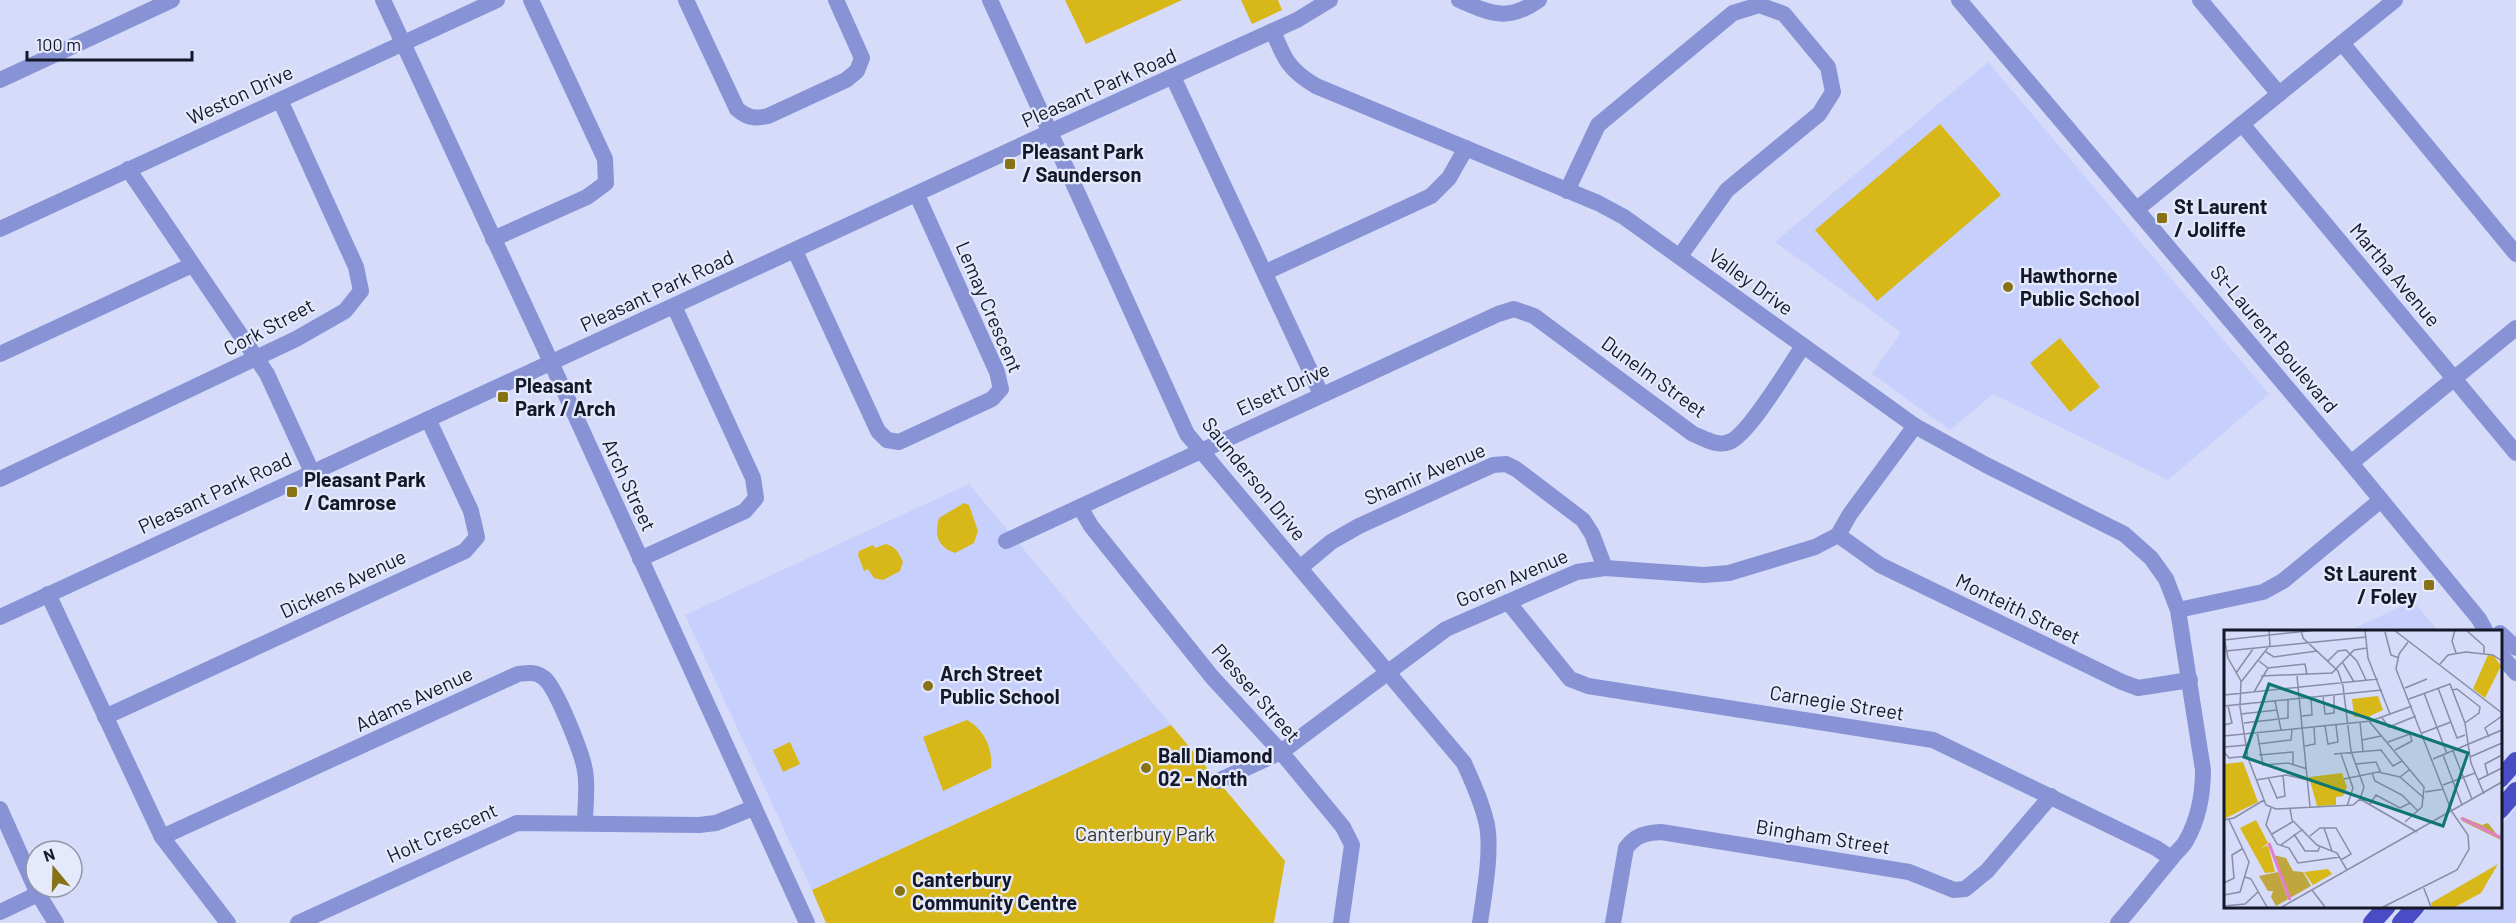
<svg xmlns="http://www.w3.org/2000/svg" width="2516" height="923" font-family="Barlow,sans-serif">
  <style>
    .built { fill: #c7d0fc }
    .green { fill: #d8b719 }
    .lines { fill: none; stroke-linecap: round; stroke-linejoin: round }
    .minor { stroke: #8793d5; stroke-width: 16 }
    .major { stroke: #484cc5; stroke-width: 18 }
    .poi-dot { fill: #877315; stroke: #e4e9fc; stroke-width: 2 }
    .labels { text-anchor: middle; stroke-width: 4.5; stroke-linejoin: round; paint-order: stroke }
    .street-label { font-size: 20px; fill: #151828; stroke: #e4e9fc }
    .poi-label { font-size: 20px; font-weight: bold; fill: #151828; stroke: #e4e9fc; text-anchor: start }
    .park-label { font-size: 20px; fill: #3b361f; stroke: #e4e9fc }
    .inset-river { fill: none; stroke: #e37ece; stroke-width: 3 }
    .inset-road { fill: none; stroke: #888da5; stroke-width: 1.5 }
    .view { fill: #0f766e; fill-opacity: 0.15; stroke: #0f766e; stroke-width: 3 }
    .inset-edge { fill: none; stroke: #151828; stroke-width: 3 }
  </style>
  <rect width="100%" height="100%" fill="#d5dbf8"/>
  <g class="built">
    <path d="M 1988,62 L 2269,394 L 2168,480 L 1993,394 L 1950,430 L 1872,374 L 1901,332 L 1775,242 Z"/>
    <path d="M 969,484 L 1171,725 L 812,890 L 685,615 Z"/>
    <path d="M 2413,601 L 2439,632 L 2346,632 Z"/>
    <path d="M 2516,808 L 2516,923 L 2414,923 L 2429,907 L 2500,906 L 2500,827 Z"/>
  </g>
  <g class="green">
    <path d="M 1065,0 L 1182,0 L 1086,44 Z"/>
    <path d="M 1241,0 L 1278,0 L 1282,10 L 1252,24 Z"/>
    <path d="M 1940,124 L 2001,195 L 1877,301 L 1815,230 Z"/>
    <path d="M 2060,338 L 2100,387 L 2070,412 L 2030,363 Z"/>
    <path d="M 964,503 L 969,505 L 978,531 L 974,543 L 955,553 C 938,547 934,536 939,518 Z"/>
    <path d="M 886,544 C 896,547 899,553 903,562 L 900,571 L 883,580 L 874,578 L 868,569 L 864,571 L 858,555 L 859,551 L 873,545 L 875,548 Z"/>
    <path d="M 967,720 C 984,729 993,749 991,768 L 943,791 L 923,737 Z"/>
    <path d="M 1171,725 L 1285,861 L 1274,923 L 826,923 L 812,890 Z"/>
    <path d="M 790,742 L 800,764 L 783,772 L 773,750 Z"/>
  </g>
  <g class="lines">
    <g class="minor">
      <path d="M 383,0 L 544,347 L 807,923"/>
      <path d="M 686,0 L 737,109 C 748,118 754,119 768,116 L 846,80 L 857,71 L 862,58 L 836,0"/>
      <path d="M 990,0 L 1187,434 L 1464,763 C 1473,783 1482,803 1487,825 C 1492,852 1484,895 1480,923"/>
      <path d="M 1459,0 C 1492,14 1508,22 1539,0"/>
      <path d="M 1959,0 L 2345,456 L 2479,619 L 2486,632"/>
      <path d="M 2200,0 L 2279,94"/>
      <path d="M 1273,31 C 1284,59 1289,70 1316,86 L 1598,203 L 1624,217 L 1915,426 L 1986,465 L 2124,534 L 2151,558 L 2166,579 L 2178,610 L 2203,770 C 2203,794 2198,820 2186,841 C 2182,848 2175,853 2171,859 C 2153,880 2137,902 2118,923"/>
      <path d="M 2342,43 L 2516,254"/>
      <path d="M 1173,77 L 1321,394"/>
      <path d="M 0,80 L 172,0"/>
      <path d="M 2242,124 L 2516,453"/>
      <path d="M 128,169 L 267,374 L 312,472"/>
      <path d="M 1567,191 L 1598,125 L 1733,13 L 1759,5 L 1784,14 L 1828,67 L 1833,92 L 1819,114 L 1727,190 L 1680,256"/>
      <path d="M 2137,209 L 2395,0"/>
      <path d="M 0,229 L 497,0"/>
      <path d="M 493,239 L 587,197 L 606,183 L 605,159 L 531,0"/>
      <path d="M 795,251 L 878,431 L 887,440 L 899,442 L 992,399 L 1001,389 L 997,372 L 917,195"/>
      <path d="M 1266,272 L 1431,196 L 1449,178 L 1466,148"/>
      <path d="M 0,354 L 192,265"/>
      <path d="M 2351,463 L 2516,328"/>
      <path d="M 0,479 L 296,339 L 345,311 L 361,291 L 356,267 L 280,100"/>
      <path d="M 1080,507 L 1091,526 L 1212,677 L 1281,752 L 1343,827 L 1352,845 L 1341,923"/>
      <path d="M 1838,535 L 1880,565 L 2122,682 L 2138,688 L 2190,680"/>
      <path d="M 1006,541 L 1498,314 L 1514,309 L 1534,316 L 1693,434 C 1704,438 1717,447 1729,442 C 1748,436 1790,365 1803,346"/>
      <path d="M 640,559 L 745,511 L 756,498 L 753,478 L 674,306"/>
      <path d="M 1300,568 L 1331,542 L 1359,526 L 1493,465 L 1506,464 L 1516,469 L 1583,520 L 1592,534 L 1605,568"/>
      <path d="M 48,594 L 162,837 L 228,923"/>
      <path d="M 1508,602 L 1570,679 L 1588,686 L 1933,740 L 2156,848 L 2171,858"/>
      <path d="M 2178,610 L 2263,592 L 2283,581 L 2381,500"/>
      <path d="M 0,617 L 1052,131 L 1297,20 L 1330,0"/>
      <path d="M 2500,633 L 2516,648"/>
      <path d="M 2500,654 L 2516,673"/>
      <path d="M 105,717 L 465,551 L 477,537 L 471,511 L 428,419"/>
      <path d="M 1218,781 L 1281,752 L 1446,629 L 1577,572 L 1605,568 L 1704,575 L 1729,573 L 1815,547 L 1838,535 L 1850,514 L 1915,426"/>
      <path d="M 0,809 L 38,894 L 56,923"/>
      <path d="M 162,837 L 518,674 C 527,673 536,671 544,678 C 556,687 583,755 585,771 C 588,788 585,806 585,823"/>
      <path d="M 0,912 L 38,894"/>
      <path d="M 298,923 L 517,823 L 699,825 L 716,823 L 753,808"/>
      <path d="M 1613,923 L 1626,848 C 1636,835 1645,833 1661,832 L 1909,872 L 1954,890 L 1965,889 L 1987,871 L 2051,796"/>
    </g>
    <g class="major">
      <path d="M 2500,779 L 2516,761"/>
      <path d="M 2500,810 L 2516,791"/>
      <path d="M 2372,923 L 2387,906"/>
      <path d="M 2401,923 L 2416,906"/>
    </g>
  </g>
  <g class="poi-dot">
    <rect x="1004" y="158" width="12" height="12" rx="3"/>
    <rect x="2156" y="212" width="12" height="12" rx="3"/>
    <circle cx="2008" cy="287" r="6"/>
    <rect x="497" y="391" width="12" height="12" rx="3"/>
    <rect x="286" y="486" width="12" height="12" rx="3"/>
    <rect x="2423" y="579" width="12" height="12" rx="3"/>
    <circle cx="928" cy="686" r="6"/>
    <circle cx="1146" cy="768" r="6"/>
    <circle cx="900" cy="891" r="6"/>
  </g>
  <g class="labels">
    <g class="street-label">
      <text transform="translate(1099 88) rotate(-24)" y="7">Pleasant Park Road</text>
      <text transform="translate(240 95) rotate(-25)" y="7">Weston Drive</text>
      <text transform="translate(2395 275) rotate(50)" y="7">Martha Avenue</text>
      <text transform="translate(1751 282) rotate(36)" y="7">Valley Drive</text>
      <text transform="translate(657 291) rotate(-25)" y="7">Pleasant Park Road</text>
      <text transform="translate(989 307) rotate(67)" y="7">Lemay Crescent</text>
      <text transform="translate(269 327) rotate(-28)" y="7">Cork Street</text>
      <text transform="translate(2274 339) rotate(50)" y="7">St-Laurent Boulevard</text>
      <text transform="translate(1654 377) rotate(36)" y="7">Dunelm Street</text>
      <text transform="translate(1283 389) rotate(-25)" y="7">Elsett Drive</text>
      <text transform="translate(1425 474) rotate(-23)" y="7">Shamir Avenue</text>
      <text transform="translate(1254 479) rotate(51)" y="7">Saunderson Drive</text>
      <text transform="translate(629 485) rotate(65)" y="7">Arch Street</text>
      <text transform="translate(215 493) rotate(-25)" y="7">Pleasant Park Road</text>
      <text transform="translate(1512 578) rotate(-23)" y="7">Goren Avenue</text>
      <text transform="translate(343 584) rotate(-25)" y="7">Dickens Avenue</text>
      <text transform="translate(2018 609) rotate(26)" y="7">Monteith Street</text>
      <text transform="translate(1256 693) rotate(49)" y="7">Plesser Street</text>
      <text transform="translate(414 699) rotate(-25)" y="7">Adams Avenue</text>
      <text transform="translate(1837 703) rotate(9)" y="7">Carnegie Street</text>
      <text transform="translate(442 833) rotate(-24)" y="7">Holt Crescent</text>
      <text transform="translate(1823 837) rotate(9)" y="7">Bingham Street</text>
    </g>
    <g class="poi-label">
      <text x="1022" y="159">Pleasant Park<tspan x="1022" dy="23">/ Saunderson</tspan></text>
      <text x="2174" y="214">St Laurent<tspan x="2174" dy="23">/ Joliffe</tspan></text>
      <text x="2020" y="283">Hawthorne<tspan x="2020" dy="23">Public School</tspan></text>
      <text x="515" y="393">Pleasant<tspan x="515" dy="23">Park / Arch</tspan></text>
      <text x="304" y="487">Pleasant Park<tspan x="304" dy="23">/ Camrose</tspan></text>
      <text x="2417" y="581" text-anchor="end">St Laurent<tspan x="2417" dy="23">/ Foley</tspan></text>
      <text x="940" y="681">Arch Street<tspan x="940" dy="23">Public School</tspan></text>
      <text x="1158" y="763">Ball Diamond<tspan x="1158" dy="23">02 - North</tspan></text>
      <text x="912" y="887">Canterbury<tspan x="912" dy="23">Community Centre</tspan></text>
    </g>
    <g class="park-label">
      <text x="1145" y="841">Canterbury Park</text>
    </g>
  </g>
  <g transform="translate(2224 630)">
    <rect width="278" height="278" fill="#d5dbf8"/>
    <path d="M 264,25 L 270,26 L 277,36 L 261,68 L 249,59 ZM 154,66 L 159,80 L 146,86 L 146,90 L 143,86 L 130,87 L 128,69 ZM 19,132 L 34,172 L 0,189 L 0,134 ZM 118,143 L 123,157 L 119,166 L 112,167 L 112,175 L 93,176 L 85,147 ZM 32,190 L 44,213 L 37,219 L 44,215 L 51,242 L 41,243 L 16,198 ZM 274,234 L 257,263 L 231,277 L 208,277 L 207,273 ZM 104,239 L 108,244 L 89,255 L 80,242 Z" fill="#d8b719"/>
    <path d="M 238,187 L 258,195 L 264,193 L 277,210 L 238,191 ZM 49,225 L 62,228 L 69,241 L 79,242 L 87,256 L 66,268 ZM 54,242 L 64,269 L 52,276 L 47,267 L 49,261 L 44,261 L 35,246 Z" fill="#bfa63d"/>
    <path class="inset-river" d="M 237,188 L 278,208M 45,213 L 66,270"/>
    <path class="inset-road" d="M 141,0 L 144,28 L 166,84M 170,0 L 278,83M 231,0 L 228,11 L 232,23M 242,0 L 260,16 L 260,23M 161,2 L 167,25 L 175,28M 0,7 L 4,28 L 17,51 L 16,77 L 24,128 L 42,175 L 52,179 L 129,175 L 136,169 L 140,157 L 127,121 L 119,56 L 114,41 L 79,8 L 77,0M 0,10 L 93,0M 2,21 L 142,7M 42,22 L 50,27 L 93,21M 35,31 L 44,38 L 81,34 L 83,45M 104,31 L 114,21 L 122,20 L 133,31 L 142,50M 119,33 L 130,52M 216,34 L 224,25 L 242,22 L 269,25 L 278,31M 12,43 L 29,19M 37,46 L 108,43 L 130,20 L 143,18M 73,46 L 86,177M 17,52 L 46,15 L 45,0M 181,58 L 203,49M 214,58 L 233,108 L 241,105M 228,60 L 233,59 L 256,77 L 255,83 L 241,93M 30,62 L 44,38M 200,63 L 223,124M 0,65 L 154,49M 99,66 L 101,84 L 110,83 L 110,65M 185,69 L 226,54 L 241,93 L 247,133 L 260,164M 51,71 L 57,100M 0,76 L 158,60M 17,84 L 53,80M 78,86 L 88,85 L 87,67M 158,88 L 165,97 L 192,86M 145,91 L 200,157 L 198,177 L 181,192M 136,92 L 139,121M 20,93 L 64,88 L 64,70M 0,95 L 8,93 L 4,76M 101,96 L 104,114 L 114,112 L 112,95M 33,102 L 39,135 L 64,133 L 83,139M 198,103 L 227,92M 0,106 L 147,91 L 188,76M 265,107 L 261,98 L 278,86M 138,110 L 157,106M 164,112 L 186,104 L 188,111 L 171,120M 34,114 L 67,110 L 68,99M 81,116 L 91,114 L 90,97M 0,117 L 23,115M 229,121 L 248,169M 0,122 L 5,128 L 24,126M 110,124 L 157,120 L 169,136 L 178,131M 117,124 L 129,158 L 123,176M 35,125 L 69,122 L 69,135M 219,125 L 238,175M 246,127 L 278,113M 209,129 L 278,100M 132,134 L 152,132 L 157,143M 148,143 L 151,151 L 178,165 L 194,181M 264,146 L 261,134 L 278,125M 44,147 L 53,168 L 61,166 L 59,145M 176,147 L 200,168M 120,149 L 154,142 L 176,147 L 185,140M 32,150 L 62,145 L 84,150M 254,150 L 278,138M 219,155 L 251,143M 201,162 L 220,159M 136,169 L 193,202M 146,174 L 152,165 L 176,178 L 186,173M 47,178 L 42,195 L 53,214 L 65,218 L 74,233 L 116,227M 66,178 L 68,190 L 93,215 L 113,223 L 123,240M 0,190 L 10,188 L 40,170M 100,198 L 108,221M 48,204 L 70,191M 70,204 L 81,221 L 94,221 L 96,216M 86,206 L 96,198 L 112,198 L 127,224 L 117,230M 57,215 L 79,199M 21,247 L 27,249 L 43,277M 0,253 L 10,248 L 8,225 L 18,219M 199,256 L 207,277M 88,260 L 101,277M 0,265 L 16,262 L 25,232 L 5,190M 0,276 L 21,274 L 34,262M 58,277 L 278,152M 159,277 L 233,240 L 245,219 L 244,205 L 228,182 L 172,39 L 175,24 L 184,12"/>
    <path class="view" d="M 45,54 L 244,123 L 219,196 L 20,127 Z"/>
    <rect width="278" height="278" class="inset-edge"/>
  </g>
  <g transform="translate(54 869) rotate(341)"><circle r="28" fill="#e4e9fc" stroke="#9195a7" stroke-width="1.5"/>
  <path d="M0-4.5L10 22L0 15L-10 22Z" fill="#877315"/>
  <text y="-9" font-size="16" font-weight="bold" text-anchor="middle" fill="#151828">N</text>
  </g>
  <path d="M27 51v9h165v-9" fill="none" stroke="#151828" stroke-width="3"/>
  <text x="36" y="51" font-size="18" fill="#151828" stroke="#e4e9fc" stroke-width="4.5" paint-order="stroke">100 m</text>
</svg>
